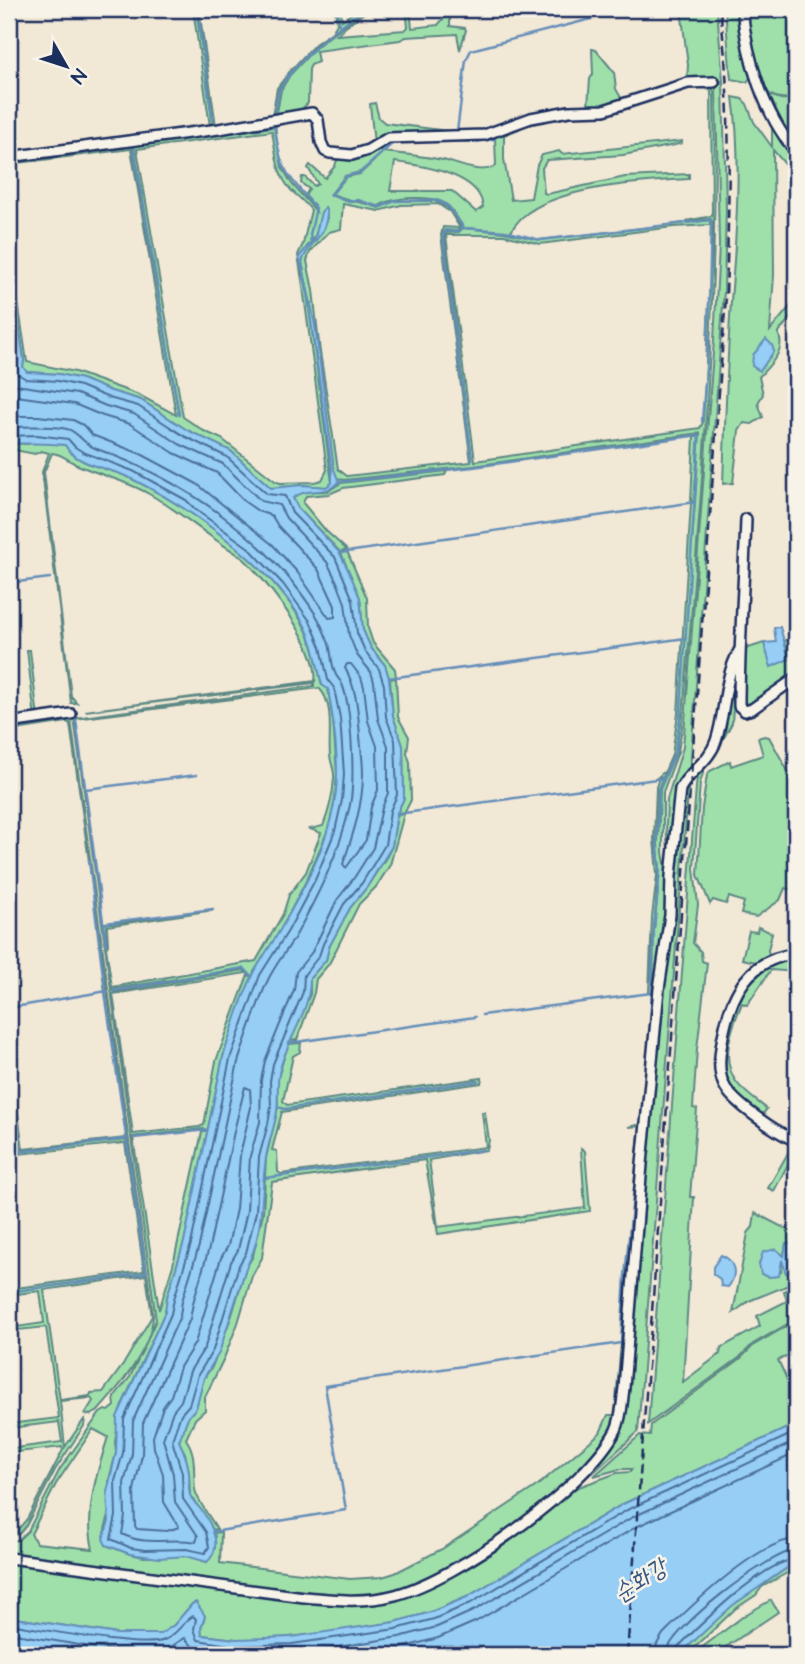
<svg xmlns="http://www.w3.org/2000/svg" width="805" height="1664" font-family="'Architects Daughter','Poor Story',sans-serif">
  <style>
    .green { fill: #9fe0aa; stroke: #5d8884; stroke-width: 2; fill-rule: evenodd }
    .water { fill: #96cef5; stroke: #658eb9; stroke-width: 2 }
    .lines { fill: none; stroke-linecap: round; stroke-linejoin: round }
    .shore { stroke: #4c6f9a; stroke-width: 2 }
    .stream { stroke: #658eb9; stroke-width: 2.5 }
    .minor-casing { stroke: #1b2f5e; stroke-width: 14 }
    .minor { stroke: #f7f3e8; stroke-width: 9 }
    .rail { stroke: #1b2f5e; stroke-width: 2.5; stroke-dasharray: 10 5; stroke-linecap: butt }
    .labels { text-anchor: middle; stroke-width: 5; stroke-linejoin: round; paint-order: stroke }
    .water-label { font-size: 24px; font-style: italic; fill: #3a5784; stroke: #f7f3e8 }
  </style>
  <rect width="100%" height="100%" fill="#f2e8d6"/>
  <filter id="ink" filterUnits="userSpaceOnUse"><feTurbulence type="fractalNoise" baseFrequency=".0143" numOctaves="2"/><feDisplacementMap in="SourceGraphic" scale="14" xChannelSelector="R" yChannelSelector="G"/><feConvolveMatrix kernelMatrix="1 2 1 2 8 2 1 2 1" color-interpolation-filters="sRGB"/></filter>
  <g filter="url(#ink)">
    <g class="green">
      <path d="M 193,9 L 196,9 L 213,124 L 199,9 L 216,126 L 272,117 L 277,88 L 291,70 L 315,44 L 332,32 L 337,24 L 335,9 L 340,9 L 342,20 L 359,9 L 363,9 L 316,45 L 289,74 L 279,89 L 274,119 L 208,128 L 210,126 Z"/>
      <path d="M 366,9 L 370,9 L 351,22 L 337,35 L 405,30 L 408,27 L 406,9 L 410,9 L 412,28 L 438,25 L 444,18 L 444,9 L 472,9 L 455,11 L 450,19 L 450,26 L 465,28 L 466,30 L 460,50 L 457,34 L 406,37 L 400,40 L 316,51 L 318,62 L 311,65 L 309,69 L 308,103 L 299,112 L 276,118 L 281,90 L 290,75 L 317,46 Z"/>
      <path d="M 681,9 L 717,9 L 723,81 L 687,82 L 688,65 Z"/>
      <path d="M 725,9 L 738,9 L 741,40 L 752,75 L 747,82 L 731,79 Z"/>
      <path d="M 747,9 L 796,9 L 796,98 C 788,99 777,99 770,94 C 757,83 748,26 747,9 Z"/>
      <path d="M 592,49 L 596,50 L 614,72 L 616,89 L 623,101 L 591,109 L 588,106 L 590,79 L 593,74 Z"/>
      <path d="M 723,83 L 726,209 L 724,291 L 690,771 L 684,776 L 669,862 L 666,825 L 667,799 L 683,747 L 714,340 L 719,246 L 716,89 L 718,84 Z"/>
      <path d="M 701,84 L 709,84 L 714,91 C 719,303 700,516 682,727 L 678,752 L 663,792 L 663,852 L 669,887 L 665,933 L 655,998 L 646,1114 L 642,1126 L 628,1127 L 642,1124 L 649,1057 L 653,998 L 654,928 L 660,870 L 658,844 L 660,789 L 676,752 L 681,713 L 675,753 L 663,777 L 658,777 L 665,771 L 672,755 L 678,713 L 691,503 L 695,502 L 692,542 L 700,433 L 473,466 L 344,480 L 337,478 L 334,470 L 315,325 L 302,262 C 307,242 334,231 325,208 C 317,217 320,231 312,241 L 310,239 L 311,242 C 294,261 301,264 306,285 L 332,483 L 326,487 L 302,485 L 271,488 L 231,451 L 187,430 L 141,400 L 111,391 L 82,379 L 59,374 L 27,372 L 23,367 L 24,360 L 9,256 L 9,242 L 27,362 L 75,372 L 139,395 L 176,415 L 131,149 L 9,164 L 9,162 L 132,146 L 179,415 L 134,146 L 274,127 L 282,167 L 292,184 L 316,211 L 315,206 L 305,196 L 309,189 L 301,183 L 302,177 L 305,177 L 314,186 L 318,184 L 308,168 L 310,165 L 325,178 L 335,166 L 337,160 L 357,159 L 372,154 L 396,139 L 482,138 L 526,122 L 519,129 L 504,135 L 504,159 L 511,200 L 531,198 L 537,165 L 542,155 L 559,151 L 562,154 L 682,141 L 682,143 L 675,145 L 623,155 L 547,160 L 542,168 L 544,193 L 547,194 L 625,177 L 689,174 L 689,179 C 644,182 532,186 511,232 L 464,228 C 458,221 455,211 447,205 C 434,194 392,197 379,206 C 365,204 345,199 332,194 L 346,177 L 360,174 L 375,160 L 360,172 L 345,176 L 330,195 L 349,202 L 358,201 L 379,208 L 395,201 L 435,201 L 447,207 L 462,227 L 456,231 L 445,230 L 442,236 L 472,460 L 444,233 L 459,232 L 463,228 L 504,232 L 540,240 L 710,220 L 710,225 L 673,227 L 540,244 L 504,235 L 446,235 L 475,461 L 700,428 L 703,422 L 713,224 L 711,219 L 686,221 L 712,216 L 711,91 C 697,79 631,104 612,110 L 635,100 ZM 272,131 C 276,152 276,174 291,190 C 298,197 305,202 311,210 L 303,244 L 298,255 L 303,287 L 327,470 L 322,480 L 314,482 L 280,483 L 275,481 L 222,439 L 204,431 L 183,417 L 137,149 ZM 495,138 L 496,166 C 481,175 459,164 443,160 C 424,156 402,154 383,152 L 391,143 L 402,140 L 475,142 ZM 395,162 C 420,165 480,174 483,207 L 476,212 L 452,191 L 390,191 ZM 343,204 L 379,211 L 401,205 L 438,204 L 450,212 L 460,228 L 443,227 L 441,235 L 471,462 L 347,476 L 338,469 L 320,352 L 313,290 L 307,261 L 310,252 L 329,232 L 341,229 Z"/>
      <path d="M 769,95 L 781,99 L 796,100 L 796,143 L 783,124 Z"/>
      <path d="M 733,97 L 742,99 L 747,104 L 754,122 L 772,147 L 772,126 L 796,160 L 796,177 L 773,150 L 774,275 L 770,331 L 796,299 L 796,311 L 778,333 C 787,351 770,364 759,377 L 763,394 L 758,403 L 763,417 L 752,424 L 744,423 L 739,431 L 733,483 L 723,484 C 725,423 727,362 731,301 C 736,238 742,160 733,97 Z"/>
      <path d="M 375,103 L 379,118 L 385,123 L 457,132 L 374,144 L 370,104 Z"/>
      <path d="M 694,436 L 698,436 L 699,438 L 694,501 L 691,502 Z"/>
      <path d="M 37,442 L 66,445 C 75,466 111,468 130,478 C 192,508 269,563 303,624 C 314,643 317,665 322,685 L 328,689 L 333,720 L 337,774 L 335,800 L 328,830 L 308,877 L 282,928 L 254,972 L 230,1035 L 223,1057 L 184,1242 L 167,1297 L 165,1312 L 122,1405 L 115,1442 L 116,1453 L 109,1480 L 109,1515 L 105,1529 L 106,1545 L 130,1554 L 144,1557 L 186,1556 L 207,1562 L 215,1538 L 214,1533 L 221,1532 L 220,1563 L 350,1579 L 382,1577 L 395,1573 L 442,1549 L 538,1485 L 600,1433 L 608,1415 L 614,1415 L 615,1413 L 639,1136 L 642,1140 L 622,1395 L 614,1429 L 576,1478 L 495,1540 L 438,1574 L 389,1594 L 338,1598 L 9,1556 L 9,1541 L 18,1540 L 28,1531 L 60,1469 L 100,1413 L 105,1410 L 109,1411 L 115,1406 L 114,1397 L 130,1377 L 156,1320 L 74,718 L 314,686 L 314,683 L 85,711 L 315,681 C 320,648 271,588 249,564 C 241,555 228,549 219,542 C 195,526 174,508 149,494 C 127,481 103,476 80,466 C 69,462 64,454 52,453 L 44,472 L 71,696 L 77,703 L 71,703 L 42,472 L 49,453 L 41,451 L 35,454 L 9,449 L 9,443 L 27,444 ZM 319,688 C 335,704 328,736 330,756 C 331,764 335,771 334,778 C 333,794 329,811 323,826 L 310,829 L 321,833 L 306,872 L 289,895 L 283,914 L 256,961 L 112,987 L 106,948 L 108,945 L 107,926 L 214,910 L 104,924 L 107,944 L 105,944 L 75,719 ZM 244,968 L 251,976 L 248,975 L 216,1061 L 204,1125 L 199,1127 L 133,1134 L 113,994 L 246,973 L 244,970 L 114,992 L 113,989 ZM 203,1129 L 207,1130 L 202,1132 L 173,1265 L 159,1310 L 133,1137 ZM 93,1429 L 108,1437 C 97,1472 84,1512 93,1549 L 36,1543 L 31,1534 L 56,1484 Z"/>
      <path d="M 447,471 L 445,475 L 343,488 L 329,494 L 306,496 L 303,503 L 326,531 L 347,550 L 340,552 L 298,508 L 293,498 L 300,492 L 328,491 L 341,483 Z"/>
      <path d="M 347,551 L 367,598 L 368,628 L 373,643 L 395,669 L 396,677 L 389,678 L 385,665 L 371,648 L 363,630 L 360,598 L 341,553 Z"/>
      <path d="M 796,637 L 796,676 L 752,705 L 743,702 L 742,650 L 764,643 L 771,666 L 789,659 L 784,641 Z"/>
      <path d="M 27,650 L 30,650 L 38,718 L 35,719 Z"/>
      <path d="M 736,662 L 732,723 L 714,756 L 713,753 Z"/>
      <path d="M 396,678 L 398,717 L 409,737 L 407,753 L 410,762 L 411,800 L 405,812 L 397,813 L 404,798 L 403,746 L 393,716 L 390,679 Z"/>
      <path d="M 68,717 L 71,720 L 153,1316 C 152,1348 118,1389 97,1412 L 90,1415 L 85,1414 L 93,1401 L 91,1398 L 60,1401 L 65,1447 L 85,1418 L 84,1426 L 55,1470 L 26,1526 L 20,1533 L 9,1538 L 9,1534 L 16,1532 L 27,1519 L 63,1450 L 62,1447 L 9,1453 L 9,1449 L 62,1442 L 59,1422 L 9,1428 L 9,1424 L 59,1418 L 46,1327 L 9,1331 L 9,1328 L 44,1323 L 40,1291 L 9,1295 L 9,1289 L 144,1271 L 125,1143 L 9,1155 L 9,1151 L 19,1149 L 11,1088 L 9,1088 L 13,1087 L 9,1086 L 9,1050 L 23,1149 L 126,1138 L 21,1151 L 126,1140 L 134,1186 L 70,724 L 67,722 L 9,731 L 9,726 ZM 146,1275 L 152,1316 L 123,1365 L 103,1392 L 91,1393 L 90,1396 L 60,1400 L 44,1290 Z"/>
      <path d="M 764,736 L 769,737 L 789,773 L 796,772 L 796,892 L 785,888 L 780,900 L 756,917 L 741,914 L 744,902 L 729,897 L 726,904 L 713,900 L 710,904 L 698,875 L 702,808 L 707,775 L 710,771 L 730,761 L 731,766 L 763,755 L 758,738 Z"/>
      <path d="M 702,770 L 704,770 L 700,783 L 694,868 L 698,905 L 693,943 L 701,952 L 702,961 L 707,963 L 697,1049 L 693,1108 L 697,1109 L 690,1197 L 694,1197 L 683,1382 L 720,1354 L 721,1348 L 760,1326 L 757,1316 L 787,1301 L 784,1291 L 796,1287 L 796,1319 L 753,1344 L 739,1358 L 648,1424 L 696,787 L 697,777 Z"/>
      <path d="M 659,778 L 662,779 L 658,789 L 656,844 L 659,867 L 649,992 L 652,917 L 657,875 L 654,839 L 656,787 Z"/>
      <path d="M 689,780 L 638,1432 L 593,1473 L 582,1477 L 616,1437 L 681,795 Z"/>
      <path d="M 404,814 L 390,865 L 376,887 L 359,904 L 329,964 L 316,979 L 314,993 L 297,1040 L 290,1041 L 310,994 L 310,978 L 326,960 L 329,947 L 350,908 L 367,887 L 387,856 L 392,846 L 397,815 Z"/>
      <path d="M 758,927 L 772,933 L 768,950 L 769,955 L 760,963 L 742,959 L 749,931 L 757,932 Z"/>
      <path d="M 796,958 L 796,972 L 771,970 L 747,1005 L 742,1003 C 732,1027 719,1060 737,1083 C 745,1093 757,1101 767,1109 L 761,1116 C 750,1107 737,1098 730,1085 C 724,1072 724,1057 726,1043 C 731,1002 751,962 796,958 Z"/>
      <path d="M 301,1043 L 300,1052 L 293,1056 L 283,1101 L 287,1105 L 482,1078 L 481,1083 L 282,1112 L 272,1150 L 277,1151 L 278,1172 L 281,1174 L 486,1147 L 482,1112 L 485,1112 L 489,1140 L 487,1150 L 429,1160 L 438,1227 L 585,1208 L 581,1148 L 585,1151 L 590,1211 L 438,1234 L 425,1160 L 272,1182 L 262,1258 L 252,1276 L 238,1323 L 224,1358 L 205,1397 L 205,1410 L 195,1419 L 186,1439 C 197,1454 193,1473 195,1489 C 196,1499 212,1520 217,1529 L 213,1530 L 204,1514 L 190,1496 L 189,1472 L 185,1453 L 179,1442 L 188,1417 L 196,1408 L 204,1378 L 212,1367 L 232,1315 L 246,1268 L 253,1256 L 263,1213 L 266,1158 L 278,1107 L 277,1081 L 288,1044 Z"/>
      <path d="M 792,1146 L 796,1149 L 774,1191 L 768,1188 Z"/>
      <path d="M 755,1213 L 796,1234 L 796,1244 L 786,1243 L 784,1256 L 780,1254 L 781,1273 L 782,1260 L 786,1273 L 796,1275 L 796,1282 L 749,1301 L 733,1313 L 748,1233 L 753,1227 Z"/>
      <path d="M 796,1321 L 796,1353 L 778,1360 L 796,1399 L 796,1424 L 623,1504 L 467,1597 L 431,1612 L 395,1622 L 323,1634 L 265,1639 L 236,1639 L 202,1635 L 201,1628 L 205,1616 L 192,1604 L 174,1625 L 161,1634 L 117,1634 L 9,1617 L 9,1560 L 374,1602 L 478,1559 L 536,1520 L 576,1488 L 617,1473 L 630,1472 L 632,1469 L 620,1469 L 594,1476 L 640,1435 L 650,1436 L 651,1425 L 740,1359 L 754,1345 Z"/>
      <path d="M 796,1565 L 796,1568 L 762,1587 L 756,1595 L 735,1609 L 687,1655 L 679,1655 L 732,1605 L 787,1568 Z"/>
      <path d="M 771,1600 L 778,1612 L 714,1655 L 692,1655 L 745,1615 Z"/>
    </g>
    <g class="water">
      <path d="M 325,208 L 327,212 C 326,240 308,241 302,262 L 315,325 L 334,469 L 339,482 C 325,497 308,486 293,498 L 298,508 L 340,553 L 351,576 L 360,598 L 363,630 L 371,648 L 385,665 L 389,678 L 393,716 L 403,746 L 404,798 L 397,813 L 392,846 L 367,887 L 350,908 L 329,947 L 326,960 L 310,978 C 311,1011 288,1038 280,1069 C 276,1083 279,1097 277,1111 C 275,1127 268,1142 266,1158 C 260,1196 265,1233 246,1268 L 219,1353 L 204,1378 L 196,1408 L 188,1417 L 179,1441 C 184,1451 188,1462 189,1473 C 190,1480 188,1488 190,1495 C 192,1501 199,1507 203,1512 C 213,1527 223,1548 207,1562 L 186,1556 L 159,1558 L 130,1554 L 106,1545 L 103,1539 L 109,1521 L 107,1492 L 116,1453 L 117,1417 L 165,1312 L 167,1297 L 184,1242 L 223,1057 C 232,1029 241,998 255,971 C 262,957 272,944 280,930 C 307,883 336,830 337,775 C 337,747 333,717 328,689 L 322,685 C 317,665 314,643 304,624 C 270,564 191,508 130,478 C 111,468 76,466 65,445 C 46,443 28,444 9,443 L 9,370 L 14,367 L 15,363 L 9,315 L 9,256 L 24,360 L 23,367 L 27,372 L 59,374 L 82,379 L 111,391 L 141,400 L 187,430 L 231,451 L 271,488 L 302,485 L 326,487 L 332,483 L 332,472 L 306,285 L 299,257 L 315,238 L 321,212 Z"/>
      <path d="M 766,339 L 772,345 L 774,351 L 760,371 L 752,366 L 753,355 Z"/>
      <path d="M 780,627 L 789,659 L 771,667 L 764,643 L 776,642 L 774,628 Z"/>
      <path d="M 786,1243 L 796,1244 L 796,1275 L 786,1273 L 782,1260 L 779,1276 L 769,1277 L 761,1274 L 759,1264 L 763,1252 L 776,1249 L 784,1256 Z"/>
      <path d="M 721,1255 C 735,1260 738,1275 728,1287 L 721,1286 L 720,1279 L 713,1274 L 713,1267 Z"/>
      <path d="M 796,1424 L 796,1565 L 787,1568 L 732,1606 L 679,1655 L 9,1655 L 9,1617 L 117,1634 L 161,1634 L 174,1625 L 192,1604 L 196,1602 L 205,1616 L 201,1628 L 202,1635 L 236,1639 L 291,1637 L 395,1622 L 431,1612 L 467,1597 L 623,1504 Z"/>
    </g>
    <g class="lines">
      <g class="shore">
        <path d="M 9,375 L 18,374 L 26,379 L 58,381 L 80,386 L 109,398 L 138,406 L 184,436 L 227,457 L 267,494 L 285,496 L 292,513 L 335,557 L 353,600 L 357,633 L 365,651 L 379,669 L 384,685 L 386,717 L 395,740 L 397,795 L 390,811 L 385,845 L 362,883 L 344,904 L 323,944 L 319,956 L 304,975 L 303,992 L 273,1064 L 270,1081 L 271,1107 L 268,1124 L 259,1157 L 256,1212 L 246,1253 L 239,1265 L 213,1350 L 198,1375 L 189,1405 L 181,1414 L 172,1440 L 182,1473 L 183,1499 L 206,1532 L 209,1547 L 205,1553 L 186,1549 L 145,1550 L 131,1548 L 111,1539 L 116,1516 L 115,1481 L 123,1453 L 124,1419 L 171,1314 L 174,1299 L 191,1244 L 230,1059 L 260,975 L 288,931 L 315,880 L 335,831 L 342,800 L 344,774 L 340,718 L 334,688 L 328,680 L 321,647 L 310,621 L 283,584 L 249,548 L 196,510 L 186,500 L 133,471 L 83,452 L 75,447 L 68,439 L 37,435 L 9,436"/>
        <path d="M 9,384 L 77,394 L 106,406 L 134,414 L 179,444 L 223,464 L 261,501 L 279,505 L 286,518 L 327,562 L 337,582 L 345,603 L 349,635 L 357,655 L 371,672 L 374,682 L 378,719 L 388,746 L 388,793 L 382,808 L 373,848 L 354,878 L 337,900 L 312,952 L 296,972 L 294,990 L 265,1061 L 261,1080 L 260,1122 L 250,1156 L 247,1211 L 238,1250 L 231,1262 L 205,1347 L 190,1371 L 181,1401 L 173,1411 L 163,1439 L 173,1474 L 175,1502 L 198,1536 L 196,1542 C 171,1537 146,1547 122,1534 L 125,1516 L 124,1483 L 132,1454 L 133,1421 L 180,1316 L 182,1301 L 199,1246 L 238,1062 C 247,1035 256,1007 267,982 C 274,966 286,952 295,937 C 318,895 340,852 350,805 C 355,780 352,708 342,684 C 341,681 338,679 336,675 C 331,666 332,654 329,644 C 326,636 321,623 316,615 C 266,536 183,480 97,449 C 82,444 78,431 67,429 C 47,425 28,427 9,427"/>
        <path d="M 9,395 L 74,404 L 103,416 L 130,424 L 174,453 L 217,473 L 245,502 L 258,511 L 272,516 L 278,526 L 318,569 L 335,606 L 335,617 L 329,618 L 298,573 L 273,545 L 197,484 L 141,454 L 92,435 L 83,425 L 73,420 L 38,416 L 9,416"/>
        <path d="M 347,664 L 351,664 L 361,677 L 364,687 L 368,721 L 377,746 L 378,790 L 371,807 L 366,840 L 346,868 L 343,864 C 353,835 363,805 363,774 C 363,761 361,749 360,736 C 358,712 357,689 345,668 Z"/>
        <path d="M 245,1087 L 250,1089 L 251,1107 L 240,1155 L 236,1209 L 228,1246 L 221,1258 L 195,1343 L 180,1367 L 171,1396 L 163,1407 L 153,1437 L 154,1448 L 163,1474 L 164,1502 L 179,1527 L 167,1531 L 137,1529 L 135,1526 L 134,1490 L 142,1455 L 143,1423 L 190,1319 L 193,1303 L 209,1248 L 235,1127 Z"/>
        <path d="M 9,1624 C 38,1628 141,1650 165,1640 C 176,1635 183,1622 193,1616 L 196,1619 L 194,1629 L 198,1640 L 235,1646 L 292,1644 L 396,1629 L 434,1619 L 471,1603 L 627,1510 L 796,1432"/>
        <path d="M 9,1633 C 44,1638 135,1659 166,1649 C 173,1647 178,1641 185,1638 L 193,1647 L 201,1651 L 234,1655 L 265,1655 L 326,1649 L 399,1637 L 437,1627 L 475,1610 L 631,1518 L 796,1441"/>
        <path d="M 9,1643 L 85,1655"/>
        <path d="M 353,1655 L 401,1648 L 438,1638 L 477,1621 L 636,1527 L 796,1453"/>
        <path d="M 655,1655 L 657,1644 L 663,1634 C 690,1607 758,1541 796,1539"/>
        <path d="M 666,1655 C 667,1630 770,1552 796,1550"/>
        <path d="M 675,1655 L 677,1648 C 701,1624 763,1562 796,1559"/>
      </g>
      <g class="stream">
        <path d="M 197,9 L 213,123"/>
        <path d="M 337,9 L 340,27"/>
        <path d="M 275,117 C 275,108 277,98 280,90 C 289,66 343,23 364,9"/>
        <path d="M 275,124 C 279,171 287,174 316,208 L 310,235 L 312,242"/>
        <path d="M 457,132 L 466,60 L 471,50 L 591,19 L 597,9"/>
        <path d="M 453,140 L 475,142 L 495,139"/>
        <path d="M 394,142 L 360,173 L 346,176 L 331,195 L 349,201 L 358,200 L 379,207 L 395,201 L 435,200 L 448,206 L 464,228 L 505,231 L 540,240 L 711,220 L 708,346 L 702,421"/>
        <path d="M 139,145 L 276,126"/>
        <path d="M 68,154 L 133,146 L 179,415"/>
        <path d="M 462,227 L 459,231 L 445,231 L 443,236 L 472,460"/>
        <path d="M 339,482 L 473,467 L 699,435 L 680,721 L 675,753 L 659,789 L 657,844 L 660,869 L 654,929 L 650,1036"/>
        <path d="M 340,553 L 695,502"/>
        <path d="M 9,583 L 50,578"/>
        <path d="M 389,678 L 686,638"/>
        <path d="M 76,720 L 106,944"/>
        <path d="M 86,789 L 197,775"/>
        <path d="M 397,814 L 664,778"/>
        <path d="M 105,923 L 213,909"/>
        <path d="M 113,991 L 244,968 L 252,977"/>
        <path d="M 9,1008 L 107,991"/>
        <path d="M 482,1015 L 651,993"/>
        <path d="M 289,1043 L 475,1017"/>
        <path d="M 9,1087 L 12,1086 L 21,1151"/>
        <path d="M 278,1107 L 285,1109 L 478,1081"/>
        <path d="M 641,1125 L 643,1109"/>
        <path d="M 134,1138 L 207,1130"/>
        <path d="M 9,1153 L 126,1139"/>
        <path d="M 265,1178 L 483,1150"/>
        <path d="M 9,1292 L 146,1273 L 105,992 L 89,860"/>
        <path d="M 213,1532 L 346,1510 L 325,1386 L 621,1343 L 625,1276 L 639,1139"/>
      </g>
      <g class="minor-casing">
        <g id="minor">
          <path d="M 742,9 C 747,59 763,113 796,152"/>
          <path d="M 9,157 L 219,129 L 312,113 L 318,120 L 321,142 L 325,151 L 330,153 L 352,155 L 368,150 L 388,138 L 484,135 L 531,118 L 569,111 L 604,110 L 688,83 L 714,82"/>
          <path d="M 746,519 C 744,582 739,644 739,706 L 745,711 L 752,709 L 796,678"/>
          <path d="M 9,723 L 71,714"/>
          <path d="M 796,954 C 749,958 731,994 723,1036 C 720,1052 717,1070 724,1085 C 732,1103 778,1133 796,1141"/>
          <path d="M 9,1558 L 304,1597 C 335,1600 365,1603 395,1595 C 457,1579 587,1487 616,1430 C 622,1417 622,1402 624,1388 L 642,1164 L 659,989 L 670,915 L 671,876 L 680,789 C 689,771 709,762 716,741 C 726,711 723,680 739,651"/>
        </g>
      </g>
      <use href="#minor" class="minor"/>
      <path class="rail" d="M 627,1655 L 726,296 C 729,200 732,104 720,9"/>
    </g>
  </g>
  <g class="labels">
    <g class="water-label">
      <text transform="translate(640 1580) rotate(-33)" y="8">순화강</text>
    </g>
  </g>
  <rect width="805" height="1664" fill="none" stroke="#f7f3e8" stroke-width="35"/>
  <rect x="18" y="18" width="770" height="1629" fill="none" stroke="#1b2f5e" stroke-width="2.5" filter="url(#ink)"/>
  <g transform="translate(66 66) rotate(129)" stroke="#f7f3e8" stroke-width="5" paint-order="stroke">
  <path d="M0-5L12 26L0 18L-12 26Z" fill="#1b2f5e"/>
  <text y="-10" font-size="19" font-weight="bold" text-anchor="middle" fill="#1b2f5e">N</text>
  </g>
</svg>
